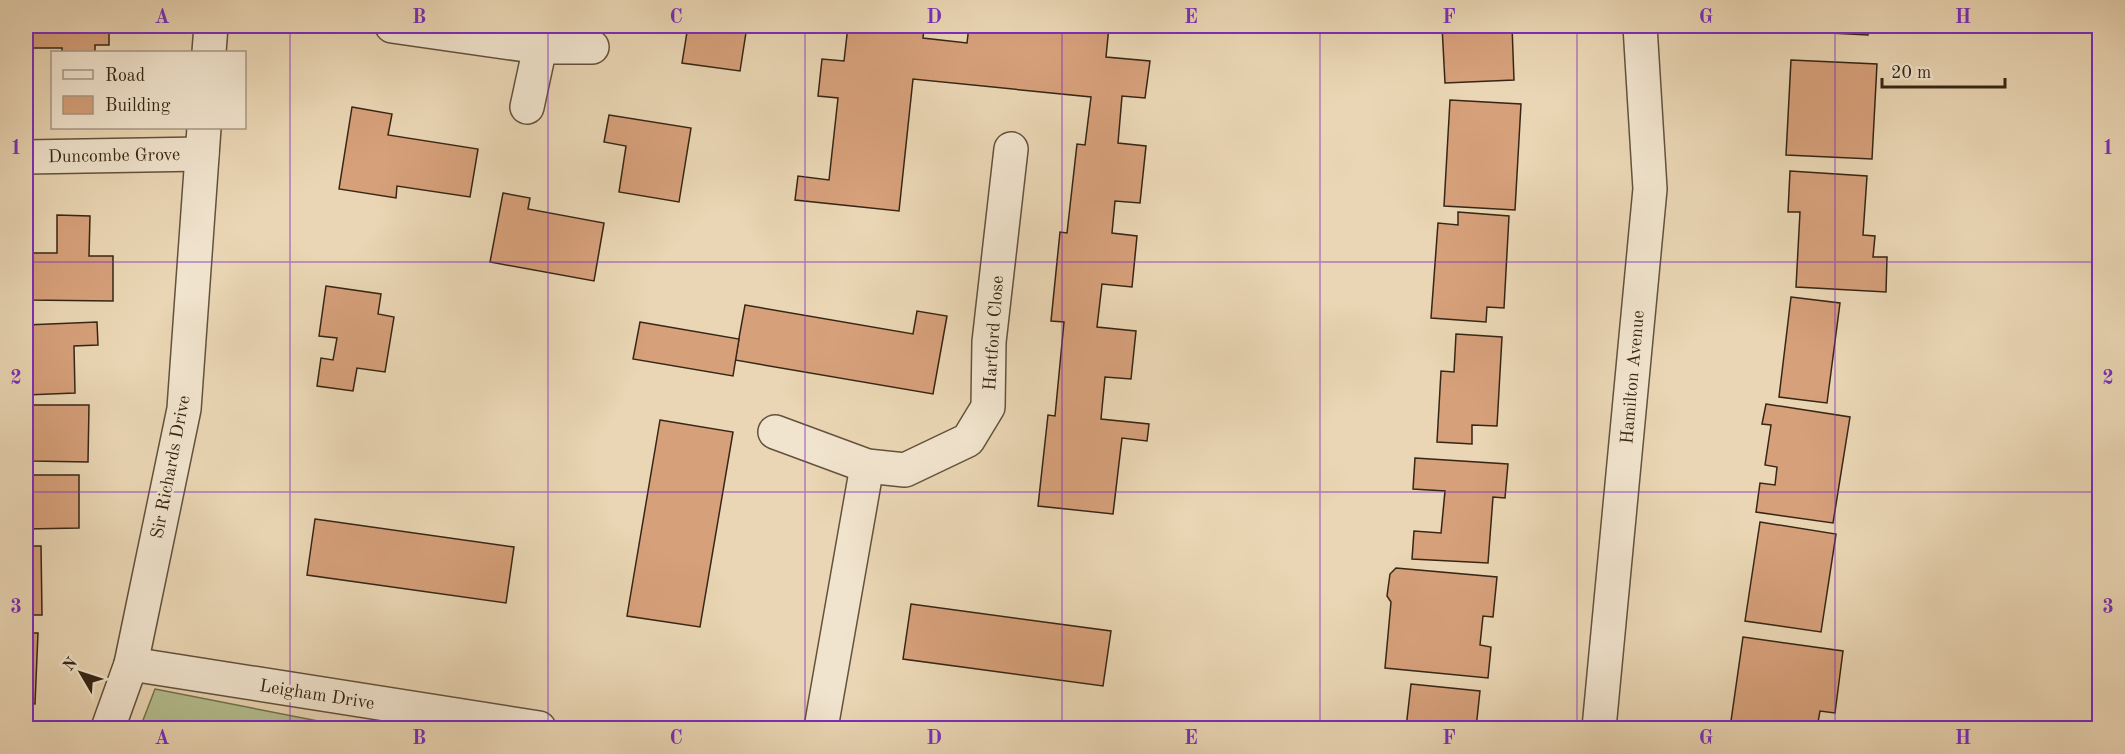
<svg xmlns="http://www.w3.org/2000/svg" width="2125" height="754" font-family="'Old Standard TT',serif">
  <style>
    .green { fill: #b4be90; stroke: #757252; stroke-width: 1.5 }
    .building { fill: #d6a07a; stroke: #362615; stroke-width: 1.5 }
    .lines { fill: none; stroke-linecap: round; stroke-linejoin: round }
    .street-casing { stroke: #63523d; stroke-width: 36 }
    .street { stroke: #f1e4ce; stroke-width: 33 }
    .grid { fill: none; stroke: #7b2cbf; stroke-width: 1.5; stroke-opacity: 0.55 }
    .labels { text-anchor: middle; stroke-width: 5; stroke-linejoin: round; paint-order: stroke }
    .street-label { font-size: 18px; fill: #362615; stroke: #f1e4ce }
    .neatline { fill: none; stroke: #7b2cbf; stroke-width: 2 }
    .grid-label { font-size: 20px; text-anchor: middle; font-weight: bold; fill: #7b2cbf }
  </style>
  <rect width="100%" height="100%" fill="#ead6b4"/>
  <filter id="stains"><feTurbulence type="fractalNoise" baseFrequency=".00333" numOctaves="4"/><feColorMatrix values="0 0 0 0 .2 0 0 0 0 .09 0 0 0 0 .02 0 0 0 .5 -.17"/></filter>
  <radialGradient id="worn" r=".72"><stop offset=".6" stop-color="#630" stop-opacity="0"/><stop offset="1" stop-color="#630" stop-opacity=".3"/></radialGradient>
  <path class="green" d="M 155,689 L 354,728 L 140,728 Z"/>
  <g class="building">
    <path d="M 28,26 L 109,26 L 109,45 L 95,45 L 95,52 L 62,52 L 62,48 L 28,48 Z"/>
    <path d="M 688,26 L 747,26 L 740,71 L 682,63 Z"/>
    <path d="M 848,26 L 903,26 L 924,28 L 923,38 L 967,43 L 969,26 L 1109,26 L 1106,57 L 1150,61 L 1145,98 L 1122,96 L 1118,143 L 1146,146 L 1140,203 L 1115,201 L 1112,233 L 1137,236 L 1132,287 L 1102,284 L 1097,327 L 1136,331 L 1131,379 L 1105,377 L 1101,419 L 1149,424 L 1147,441 L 1122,438 L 1113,514 L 1038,506 L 1048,415 L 1055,416 L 1064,322 L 1051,321 L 1060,232 L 1067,233 L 1077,144 L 1085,145 L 1091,97 L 913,79 L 899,211 L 795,200 L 798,176 L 829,180 L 838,98 L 818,96 L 822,59 L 844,61 Z"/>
    <path d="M 1442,26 L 1512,26 L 1514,80 L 1445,83 Z"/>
    <path d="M 1792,26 L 1869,26 L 1868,35 L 1791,31 Z"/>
    <path d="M 1791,60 L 1877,64 L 1872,159 L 1786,155 Z"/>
    <path d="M 1450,100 L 1521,104 L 1515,210 L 1444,206 Z"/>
    <path d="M 352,107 L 392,114 L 388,135 L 478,149 L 470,197 L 397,186 L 396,198 L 339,189 Z"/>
    <path d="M 609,115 L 691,128 L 679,202 L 619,192 L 626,146 L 604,142 Z"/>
    <path d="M 1790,171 L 1867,176 L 1863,235 L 1875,236 L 1873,257 L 1887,257 L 1886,292 L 1796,287 L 1800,212 L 1788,212 Z"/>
    <path d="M 503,193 L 530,198 L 528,209 L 604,223 L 594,281 L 490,262 Z"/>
    <path d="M 1458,212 L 1509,216 L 1504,308 L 1487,307 L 1486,322 L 1431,318 L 1438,223 L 1458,225 Z"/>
    <path d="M 57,215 L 90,216 L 89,256 L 113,256 L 113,301 L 28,300 L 29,253 L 57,253 Z"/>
    <path d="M 326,286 L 381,294 L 378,314 L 394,317 L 385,372 L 357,368 L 353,391 L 317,386 L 321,358 L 333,360 L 337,338 L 319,336 Z"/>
    <path d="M 1791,297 L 1840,303 L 1827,403 L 1779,397 Z"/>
    <path d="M 745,305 L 913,334 L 917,311 L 947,316 L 933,394 L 735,360 Z"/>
    <path d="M 97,322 L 98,345 L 74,346 L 75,393 L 26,395 L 26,325 Z"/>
    <path d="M 640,322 L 739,339 L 733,376 L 633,359 Z"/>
    <path d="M 1456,334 L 1502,337 L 1497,426 L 1472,425 L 1472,444 L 1437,442 L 1441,371 L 1454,372 Z"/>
    <path d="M 1766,404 L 1850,417 L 1833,523 L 1756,512 L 1760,483 L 1775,485 L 1777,467 L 1765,465 L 1771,425 L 1762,424 Z"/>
    <path d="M 32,405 L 89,405 L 88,462 L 31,461 Z"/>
    <path d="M 660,420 L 733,432 L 700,627 L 627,616 Z"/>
    <path d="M 1415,458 L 1508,464 L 1505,498 L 1493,497 L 1488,563 L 1412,559 L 1414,531 L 1441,533 L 1445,491 L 1413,489 Z"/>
    <path d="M 26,475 L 79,475 L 79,528 L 26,529 Z"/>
    <path d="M 315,519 L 514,547 L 506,603 L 307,575 Z"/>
    <path d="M 1760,522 L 1836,534 L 1821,632 L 1745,621 Z"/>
    <path d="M 26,546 L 41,546 L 42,615 L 26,615 Z"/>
    <path d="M 1396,568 L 1497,577 L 1493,617 L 1483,616 L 1480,645 L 1491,647 L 1488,678 L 1385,668 L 1391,602 L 1387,596 L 1390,574 Z"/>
    <path d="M 911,604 L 1111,631 L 1103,686 L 903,659 Z"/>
    <path d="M 26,633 L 38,633 L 35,704 L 26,703 Z"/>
    <path d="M 1743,637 L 1843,651 L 1835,713 L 1820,711 L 1817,728 L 1730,728 Z"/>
    <path d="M 1411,684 L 1480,691 L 1476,728 L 1406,728 Z"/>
  </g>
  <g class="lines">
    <g class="street-casing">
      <g id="street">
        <path d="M 392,26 L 540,47 L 592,47"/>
        <path d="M 209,52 L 211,26"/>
        <path d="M 527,107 L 540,47"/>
        <path d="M 26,157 L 202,154"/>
        <path d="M 775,432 L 867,466 L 905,470 L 968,440 L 988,407 L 989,342 L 1011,149"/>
        <path d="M 131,664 L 539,728"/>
        <path d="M 108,728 L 131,664 L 184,409 L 204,128"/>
        <path d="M 821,728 L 867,466"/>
        <path d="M 1599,728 L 1650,189 L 1640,26"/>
      </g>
    </g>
    <use href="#street" class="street"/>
  </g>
  <path class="grid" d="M 290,26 L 290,728M 548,26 L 548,728M 805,26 L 805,728M 1062,26 L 1062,728M 1320,26 L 1320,728M 1577,26 L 1577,728M 1835,26 L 1835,728M 26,262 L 2100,262M 26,492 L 2100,492"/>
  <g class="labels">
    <g class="street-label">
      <text transform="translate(114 155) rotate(-1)" y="6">Duncombe Grove</text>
      <text transform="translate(993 333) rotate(-86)" y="6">Hartford Close</text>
      <text transform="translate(1632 377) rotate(-85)" y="6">Hamilton Avenue</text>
      <text transform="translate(170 467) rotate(-79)" y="6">Sir Richards Drive</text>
      <text transform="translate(317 694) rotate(9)" y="6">Leigham Drive</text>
    </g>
  </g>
  <rect width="2125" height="754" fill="none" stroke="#ead6b4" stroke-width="66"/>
  <rect x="51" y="51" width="195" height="78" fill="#f1e4ce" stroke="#a69884" stroke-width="1.5"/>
  <rect x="63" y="70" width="30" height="9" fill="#f1e4ce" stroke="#a69884" stroke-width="1.5"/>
  <text x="105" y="81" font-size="18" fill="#362615">Road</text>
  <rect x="63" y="96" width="30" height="18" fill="#d6a07a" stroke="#a69884" stroke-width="1.5"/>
  <text x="105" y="111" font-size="18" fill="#362615">Building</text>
  <g transform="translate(81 673) rotate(309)" stroke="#f1e4ce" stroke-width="4.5" paint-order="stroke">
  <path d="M0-4.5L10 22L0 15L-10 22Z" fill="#362615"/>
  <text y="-9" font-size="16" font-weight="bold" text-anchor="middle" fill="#362615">N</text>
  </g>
  <path d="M1882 78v9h123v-9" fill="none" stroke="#362615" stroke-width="3"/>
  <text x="1891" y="78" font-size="18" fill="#362615" stroke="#f1e4ce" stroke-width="4.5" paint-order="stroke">20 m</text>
  <rect x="33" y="33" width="2059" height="688" class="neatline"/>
  <g class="grid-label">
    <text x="162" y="23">A</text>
    <text x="419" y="23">B</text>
    <text x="676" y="23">C</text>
    <text x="934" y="23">D</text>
    <text x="1191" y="23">E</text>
    <text x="1449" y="23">F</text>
    <text x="1706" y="23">G</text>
    <text x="1963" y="23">H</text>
    <text x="16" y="154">1</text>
    <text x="2108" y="154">1</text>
    <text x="16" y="384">2</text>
    <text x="2108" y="384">2</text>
    <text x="16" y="613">3</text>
    <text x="2108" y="613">3</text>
    <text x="162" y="744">A</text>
    <text x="419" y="744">B</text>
    <text x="676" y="744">C</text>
    <text x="934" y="744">D</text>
    <text x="1191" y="744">E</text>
    <text x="1449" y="744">F</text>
    <text x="1706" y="744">G</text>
    <text x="1963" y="744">H</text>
  </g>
  <rect width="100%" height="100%" filter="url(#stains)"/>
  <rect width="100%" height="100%" fill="url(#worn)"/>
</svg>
